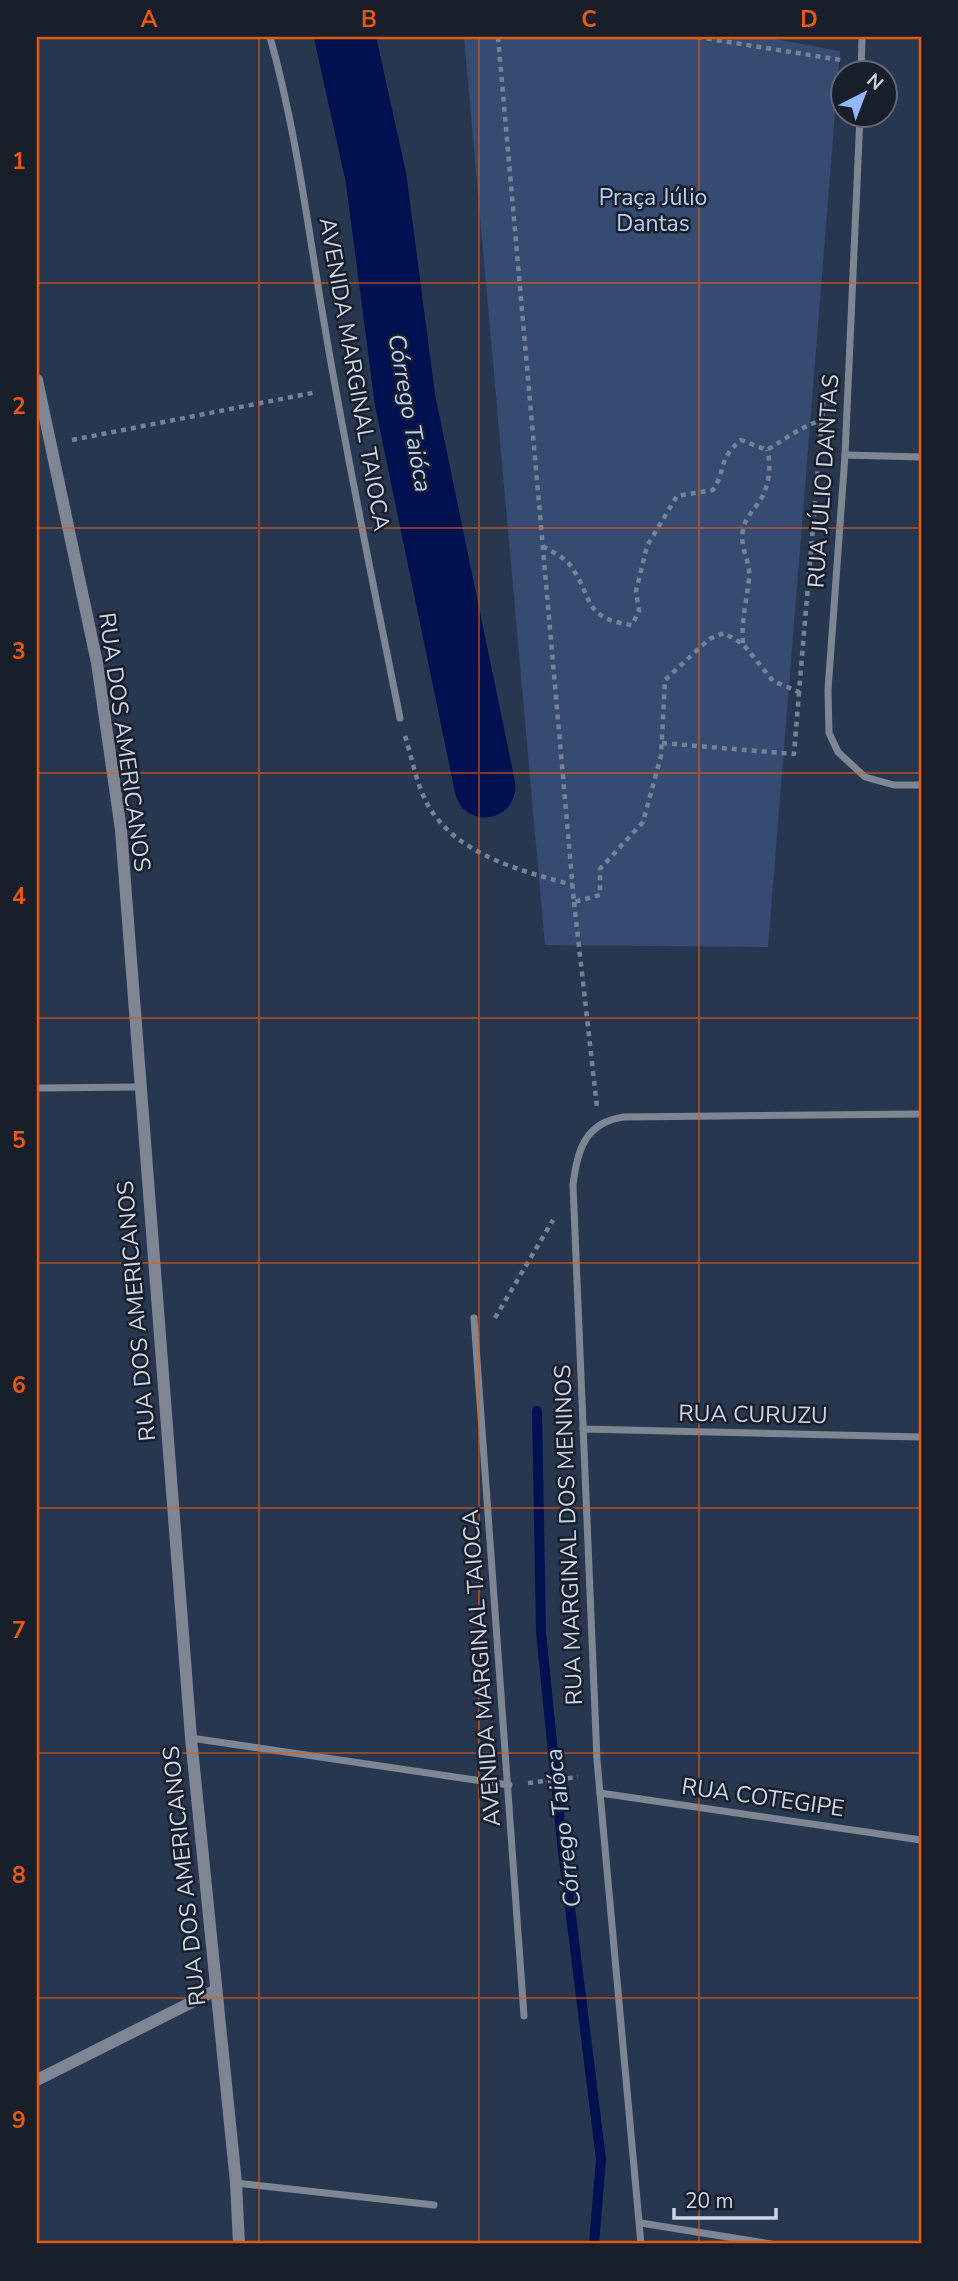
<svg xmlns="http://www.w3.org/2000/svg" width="958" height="2281" font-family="'Nunito Sans',sans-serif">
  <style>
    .green { fill: #364b72 }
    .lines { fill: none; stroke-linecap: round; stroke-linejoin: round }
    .stream { stroke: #001151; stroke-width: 10 }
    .river { stroke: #001151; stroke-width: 61 }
    .path { stroke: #758296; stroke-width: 4.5; stroke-dasharray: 5 5; stroke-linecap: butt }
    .minor { stroke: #7e8693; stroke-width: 7 }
    .tertiary { stroke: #7e8693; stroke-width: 12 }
    .grid { fill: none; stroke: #e8590c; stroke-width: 2; stroke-opacity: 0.55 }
    .labels { text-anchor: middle; stroke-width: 5; stroke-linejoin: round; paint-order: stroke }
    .park-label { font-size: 23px; fill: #b8cef5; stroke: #181e2a }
    .street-label { font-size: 23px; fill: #cbd5e5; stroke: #181e2a }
    .water-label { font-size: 24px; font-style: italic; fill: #bad0f7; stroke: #181e2a }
    .neatline { fill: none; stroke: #e8590c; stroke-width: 2.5 }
    .grid-label { font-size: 23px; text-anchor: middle; font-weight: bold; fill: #e8590c }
  </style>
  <rect width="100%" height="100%" fill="#283750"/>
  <path class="green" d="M 464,37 L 764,37 L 840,51 L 768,947 L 545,945 Z"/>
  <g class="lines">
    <path class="stream" d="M 537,1411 L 541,1632 L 562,1843 L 601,2159 L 594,2244"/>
    <path class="river" d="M 345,37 L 376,178 L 405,400 L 485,787"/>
    <g class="path">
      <path d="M 498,37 L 574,902 L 600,895 L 600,869 L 643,822 L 661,756 L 665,680 L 709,639 L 724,633 L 743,644 L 773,681 L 799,692 L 825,385"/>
      <path d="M 697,37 L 841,60"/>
      <path d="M 72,440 L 317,392"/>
      <path d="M 543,546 C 552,552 564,557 570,565 C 594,597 581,618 632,625 L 639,611 L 636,591 L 647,546 L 677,496 L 713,490 C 727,469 717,460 741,440 L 767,450 C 787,438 800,427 822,420"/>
      <path d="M 743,643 C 741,620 747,600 749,578 C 751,562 739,547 743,530 C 745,518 753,511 759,502 C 769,488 772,465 767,450"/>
      <path d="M 405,736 C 412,758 417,787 429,807 C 459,856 522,871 573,885"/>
      <path d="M 662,743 L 794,754 L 799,692"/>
      <path d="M 574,902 L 597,1107"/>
      <path d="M 495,1318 L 553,1220"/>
      <path d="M 528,1783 L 578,1777"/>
    </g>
    <g class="minor">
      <path d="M 270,37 C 297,133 308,230 325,328 C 347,459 374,588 400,718"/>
      <path d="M 861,74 L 862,37"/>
      <path d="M 860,116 L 845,455 L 828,690 L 829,733 L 838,752 L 865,777 L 894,785 L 921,785"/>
      <path d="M 845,455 L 921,457"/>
      <path d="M 37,1088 L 139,1087"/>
      <path d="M 474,1318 L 524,2016"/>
      <path d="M 583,1429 L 921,1437"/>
      <path d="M 191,1738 L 509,1785"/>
      <path d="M 600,1793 L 921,1840"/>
      <path d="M 236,2183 L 434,2205"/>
      <path d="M 641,2223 L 771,2244"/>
      <path d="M 641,2244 L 597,1760 L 573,1185 C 577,1151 585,1122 624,1117 L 921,1114"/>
    </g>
    <g class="tertiary">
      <path d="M 37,380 L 97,663 L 121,830 L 191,1738 L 236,2183 L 239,2244"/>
      <path d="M 37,2080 L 216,1990"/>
    </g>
  </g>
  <path class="grid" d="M 259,37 L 259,2244M 479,37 L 479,2244M 699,37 L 699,2244M 37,283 L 921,283M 37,528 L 921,528M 37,773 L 921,773M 37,1018 L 921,1018M 37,1263 L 921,1263M 37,1508 L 921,1508M 37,1753 L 921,1753M 37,1998 L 921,1998"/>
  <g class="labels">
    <g class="park-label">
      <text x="653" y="205">Praça Júlio<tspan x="653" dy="26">Dantas</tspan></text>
    </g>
    <g class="street-label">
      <text transform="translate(355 374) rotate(80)" y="8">AVENIDA MARGINAL TAIOCA</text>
      <text transform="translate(823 481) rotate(-86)" y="8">RUA JÚLIO DANTAS</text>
      <text transform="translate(125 742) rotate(82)" y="8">RUA DOS AMERICANOS</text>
      <text transform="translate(136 1311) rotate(-95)" y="8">RUA DOS AMERICANOS</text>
      <text transform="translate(753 1414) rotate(1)" y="8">RUA CURUZU</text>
      <text transform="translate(568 1535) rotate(-92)" y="8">RUA MARGINAL DOS MENINOS</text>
      <text transform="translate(481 1668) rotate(-94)" y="8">AVENIDA MARGINAL TAIOCA</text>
      <text transform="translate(763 1797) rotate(8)" y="8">RUA COTEGIPE</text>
      <text transform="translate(184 1876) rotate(-96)" y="8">RUA DOS AMERICANOS</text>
    </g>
    <g class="water-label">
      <text transform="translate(410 413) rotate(80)" y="8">Córrego Taióca</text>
      <text transform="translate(563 1828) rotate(-97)" y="8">Córrego Taióca</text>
    </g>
  </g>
  <rect width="958" height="2281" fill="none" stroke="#181e2a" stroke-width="77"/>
  <g transform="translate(864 94) rotate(42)"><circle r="33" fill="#181e2a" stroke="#606775" stroke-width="2"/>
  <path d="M0-5L12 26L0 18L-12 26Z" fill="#91b8fd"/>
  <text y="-10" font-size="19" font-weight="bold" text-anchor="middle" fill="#cbd5e5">N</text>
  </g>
  <path d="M674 2208v10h102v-10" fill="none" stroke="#cbd5e5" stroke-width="3.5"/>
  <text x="685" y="2208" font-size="21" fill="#cbd5e5" stroke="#181e2a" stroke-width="5" paint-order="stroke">20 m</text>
  <rect x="38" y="38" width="882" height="2204" class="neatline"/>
  <g class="grid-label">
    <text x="149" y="27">A</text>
    <text x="369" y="27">B</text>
    <text x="589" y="27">C</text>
    <text x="809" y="27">D</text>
    <text x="19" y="169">1</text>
    <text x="19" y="414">2</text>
    <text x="19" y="659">3</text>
    <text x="19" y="904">4</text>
    <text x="19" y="1148">5</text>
    <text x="19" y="1393">6</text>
    <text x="19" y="1638">7</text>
    <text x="19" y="1883">8</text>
    <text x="19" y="2128">9</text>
  </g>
</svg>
